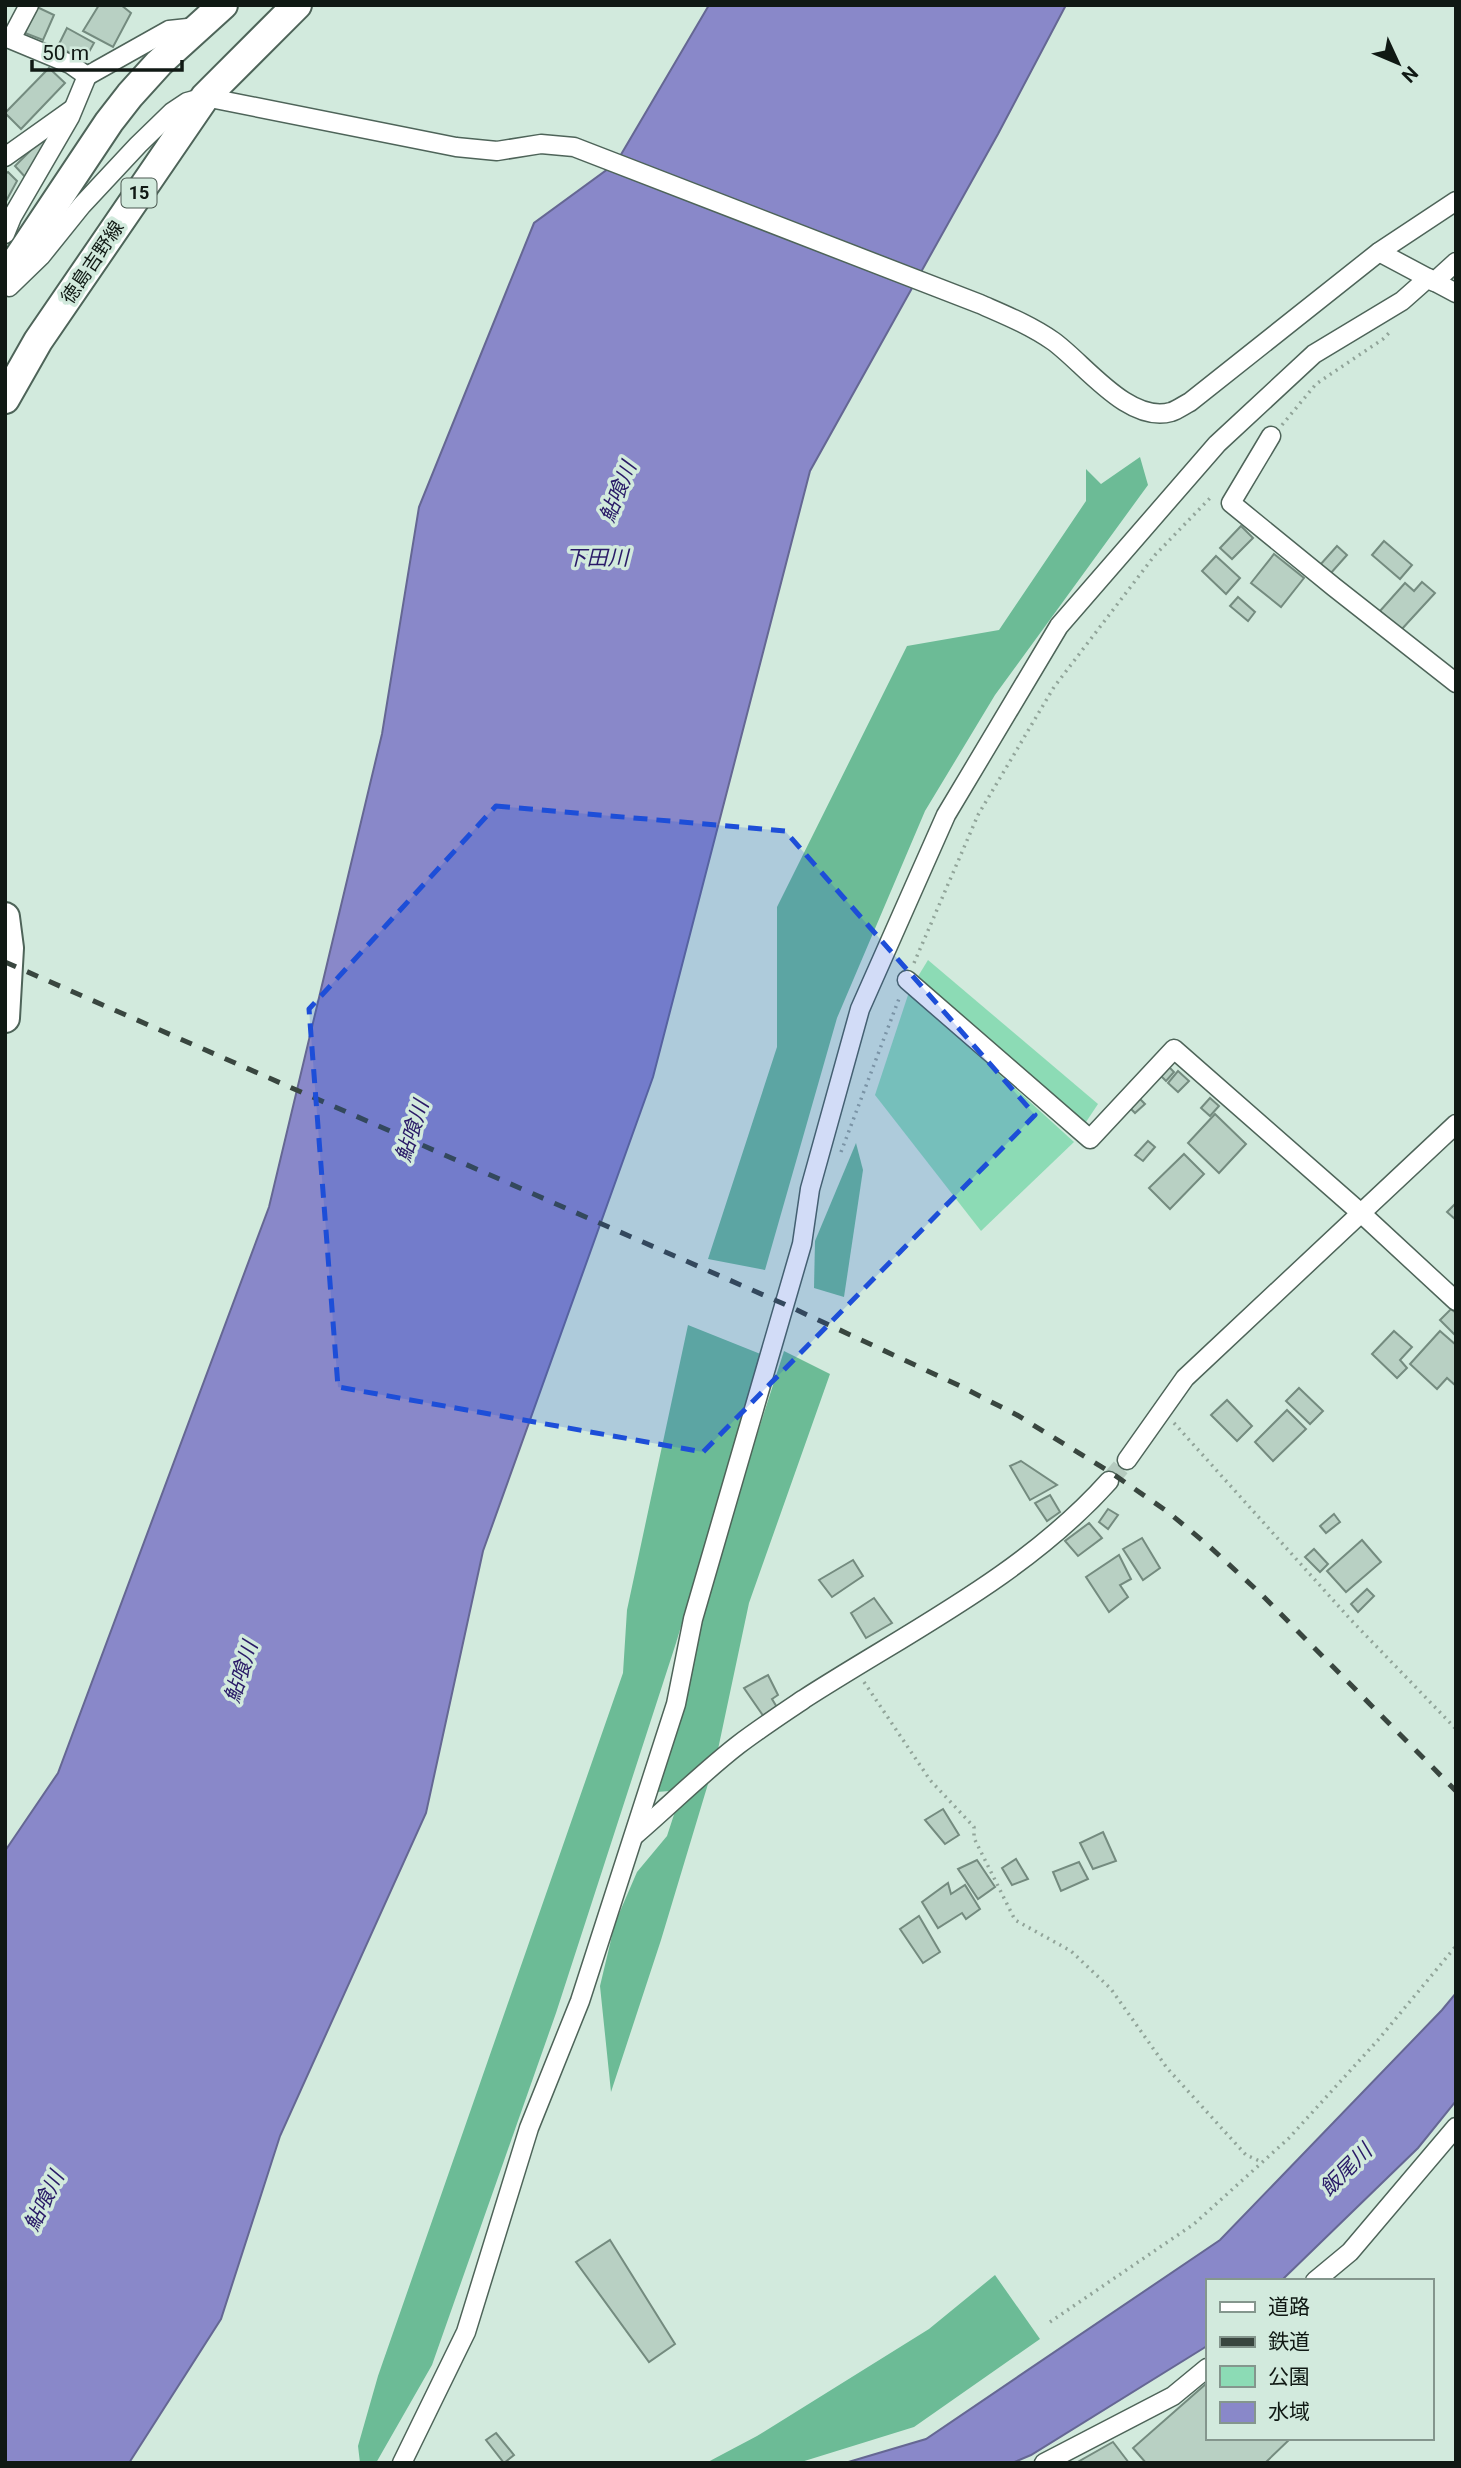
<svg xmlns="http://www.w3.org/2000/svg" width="1461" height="2468" font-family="Roboto,'Noto Sans JP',sans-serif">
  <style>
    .green { fill: #8cdbb5 }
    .forest { fill: #6cbb96 }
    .water { fill: #8988c9; stroke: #656793; stroke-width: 2 }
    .building { fill: #b8d0c3; stroke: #748b7f; stroke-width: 2 }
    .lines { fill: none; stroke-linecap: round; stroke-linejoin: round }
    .street-tunnel { stroke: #b5cbbf; stroke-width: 18; stroke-dasharray: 18 9; stroke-linecap: butt }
    .street-casing { stroke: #4e6459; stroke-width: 21 }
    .primary-casing { stroke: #4e6459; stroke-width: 32 }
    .path { stroke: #91a499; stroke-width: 3.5; stroke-dasharray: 2 5; stroke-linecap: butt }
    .street { stroke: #fff; stroke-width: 18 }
    .primary { stroke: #fff; stroke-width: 28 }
    .rail { stroke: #39463f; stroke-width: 5; stroke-dasharray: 12 12; stroke-linecap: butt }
    .marked { fill: #1d4ed8; fill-opacity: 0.2; stroke: #1d4ed8; stroke-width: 5; stroke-dasharray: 14 9; stroke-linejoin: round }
    .labels { text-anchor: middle; stroke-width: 7; stroke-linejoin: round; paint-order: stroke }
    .shield { fill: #d2eadd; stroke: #4a5850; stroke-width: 2 }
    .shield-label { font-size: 18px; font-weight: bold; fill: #101914 }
    .street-label { font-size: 19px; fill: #101914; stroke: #d2eadd }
    .water-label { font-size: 21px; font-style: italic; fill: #291a67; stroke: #d2eadd }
  </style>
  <rect width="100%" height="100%" fill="#d2eadd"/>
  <g class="green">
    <path d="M 928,960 L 1098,1104 L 1084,1125 L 917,978 Z"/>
    <path d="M 909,992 L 1074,1142 L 981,1231 L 875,1095 Z"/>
  </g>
  <g class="forest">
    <path d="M 1140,457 L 1148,485 L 995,695 L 925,811 L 837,1018 L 765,1270 L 708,1259 L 777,1047 L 777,907 L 907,646 L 999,630 L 1086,501 L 1086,469 L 1101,484 Z"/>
    <path d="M 856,1143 L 863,1170 L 844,1297 L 814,1288 L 815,1241 Z"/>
    <path d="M 688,1325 L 763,1355 L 676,1643 L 556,2013 L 432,2365 L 376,2463 L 360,2463 L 358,2446 L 378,2376 L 623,1673 L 627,1610 Z"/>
    <path d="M 784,1351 L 830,1374 L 749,1603 L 717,1754 L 661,1940 L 611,2092 L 600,1986 L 615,1923 L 637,1872 L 667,1836 L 682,1790 L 657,1792 L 717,1559 Z"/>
    <path d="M 995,2275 L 1040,2339 L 914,2427 L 798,2463 L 706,2463 L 757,2436 L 929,2329 Z"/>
  </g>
  <g class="water">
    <path d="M 709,5 L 1066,5 L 998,134 L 810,471 L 653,1077 L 483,1551 L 426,1813 L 280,2136 L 221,2319 L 129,2463 L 5,2463 L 5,1851 L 58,1773 L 269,1207 L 382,734 L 419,507 L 534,223 L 616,163 Z"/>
    <path d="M 1456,1993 L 1456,2101 L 1418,2148 L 1281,2281 L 1207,2281 L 1207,2346 L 1031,2455 L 1012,2463 L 845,2463 L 926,2439 L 1220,2240 L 1442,2010 Z"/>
  </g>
  <g class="building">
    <path d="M 99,5 L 121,5 L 131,13 L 113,47 L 83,31 Z"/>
    <path d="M 37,7 L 54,15 L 43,40 L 25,33 Z"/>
    <path d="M 67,28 L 94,43 L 84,61 L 58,46 Z"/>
    <path d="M 49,68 L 65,83 L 21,129 L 5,113 Z"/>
    <path d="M 42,139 L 47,146 L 27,179 L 15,166 Z"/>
    <path d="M 8,172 L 17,181 L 5,203 L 5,174 Z"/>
    <path d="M 1241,526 L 1253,538 L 1232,559 L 1220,548 Z"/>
    <path d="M 1384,541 L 1412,565 L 1400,579 L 1372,555 Z"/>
    <path d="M 1337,546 L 1347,555 L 1330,574 L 1320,565 Z"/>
    <path d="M 1274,554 L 1304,578 L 1281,607 L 1251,583 Z"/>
    <path d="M 1216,556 L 1240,578 L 1226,594 L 1202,571 Z"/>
    <path d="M 1422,582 L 1435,593 L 1401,630 L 1380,611 L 1405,583 L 1414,591 Z"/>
    <path d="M 1238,597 L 1255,612 L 1248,621 L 1230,606 Z"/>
    <path d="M 1168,1066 L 1174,1072 L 1166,1081 L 1160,1075 Z"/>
    <path d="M 1178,1071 L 1189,1081 L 1178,1092 L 1168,1083 Z"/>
    <path d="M 1139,1098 L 1145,1104 L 1135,1113 L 1129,1107 Z"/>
    <path d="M 1210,1098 L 1219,1106 L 1210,1116 L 1201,1108 Z"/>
    <path d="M 1215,1114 L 1246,1144 L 1219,1173 L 1188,1143 Z"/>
    <path d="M 1148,1141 L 1155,1147 L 1143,1161 L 1135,1155 Z"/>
    <path d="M 1184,1154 L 1204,1174 L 1170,1209 L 1149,1188 Z"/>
    <path d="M 1456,1203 L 1456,1220 L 1447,1212 Z"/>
    <path d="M 1451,1309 L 1456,1313 L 1456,1336 L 1440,1320 Z"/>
    <path d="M 1394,1331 L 1412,1347 L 1400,1360 L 1407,1368 L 1397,1378 L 1372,1354 Z"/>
    <path d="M 1440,1331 L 1456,1345 L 1456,1386 L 1447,1378 L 1437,1389 L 1410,1364 Z"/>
    <path d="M 1299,1388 L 1323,1411 L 1310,1424 L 1286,1401 Z"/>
    <path d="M 1227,1400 L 1252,1426 L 1237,1441 L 1211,1415 Z"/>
    <path d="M 1287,1410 L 1306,1429 L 1273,1461 L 1255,1442 Z"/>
    <path d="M 1021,1461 L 1057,1485 L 1030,1500 L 1010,1466 Z"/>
    <path d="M 1050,1495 L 1060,1512 L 1047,1521 L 1035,1503 Z"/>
    <path d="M 1108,1509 L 1118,1515 L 1108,1529 L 1099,1522 Z"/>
    <path d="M 1334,1514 L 1340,1522 L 1326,1533 L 1320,1526 Z"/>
    <path d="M 1089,1523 L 1102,1538 L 1078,1556 L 1065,1541 Z"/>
    <path d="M 1142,1538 L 1160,1568 L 1143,1580 L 1123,1549 Z"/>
    <path d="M 1362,1540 L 1381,1562 L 1346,1592 L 1327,1571 Z"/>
    <path d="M 1314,1549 L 1328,1564 L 1320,1572 L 1305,1557 Z"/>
    <path d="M 1119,1555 L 1131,1579 L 1120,1585 L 1128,1597 L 1109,1612 L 1086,1577 Z"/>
    <path d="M 853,1560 L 863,1576 L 832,1597 L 819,1580 Z"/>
    <path d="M 1367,1589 L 1374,1596 L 1358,1612 L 1351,1604 Z"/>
    <path d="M 874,1598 L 892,1623 L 866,1638 L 851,1613 Z"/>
    <path d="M 768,1675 L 778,1695 L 772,1699 L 778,1709 L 764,1717 L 744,1688 Z"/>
    <path d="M 943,1809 L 959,1835 L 945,1844 L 925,1820 Z"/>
    <path d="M 1103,1832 L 1116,1861 L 1093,1869 L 1080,1843 Z"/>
    <path d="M 1016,1859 L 1028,1879 L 1012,1885 L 1002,1868 Z"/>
    <path d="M 977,1860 L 995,1887 L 978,1899 L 958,1869 Z"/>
    <path d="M 1079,1862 L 1088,1879 L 1061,1891 L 1053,1872 Z"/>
    <path d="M 948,1883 L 951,1894 L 965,1885 L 980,1909 L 966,1919 L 962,1913 L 938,1928 L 922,1902 Z"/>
    <path d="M 919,1916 L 940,1952 L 923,1963 L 900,1929 Z"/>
    <path d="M 610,2240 L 675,2344 L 649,2362 L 576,2262 Z"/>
    <path d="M 1207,2383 L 1207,2438 L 1291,2438 L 1265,2463 L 1146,2463 L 1133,2448 Z"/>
    <path d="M 496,2433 L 514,2455 L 504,2463 L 486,2440 Z"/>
    <path d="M 1113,2442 L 1129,2463 L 1076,2463 Z"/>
  </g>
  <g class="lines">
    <path class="street-tunnel" d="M 1109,1481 L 1127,1460"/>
    <g class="street-casing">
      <g id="street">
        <path d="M 5,37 L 70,64 L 87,76 L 70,117 L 12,217 L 5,234"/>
        <path d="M 11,39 L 29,5"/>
        <path d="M 87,76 L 169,30 L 197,27"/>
        <path d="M 5,157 L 71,110"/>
        <path d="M 1379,252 L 1456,293"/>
        <path d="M 1434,282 L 1456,262"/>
        <path d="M 9,287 L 41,256 L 82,205 L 138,145 L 172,112 L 187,102 L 205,97 L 456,147 L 497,151 L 541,144 L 574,147 L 980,304 C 1005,315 1030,325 1053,341 C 1084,363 1128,424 1171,412 C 1177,410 1184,405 1190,402 L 1379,252 L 1456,201"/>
        <path d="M 1271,436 L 1231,503 L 1334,587 L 1456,683"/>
        <path d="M 907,980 L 1090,1139 L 1174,1049 L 1362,1214 L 1456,1301"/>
        <path d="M 1127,1460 L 1185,1378 L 1456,1124"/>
        <path d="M 634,1836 C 669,1806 702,1773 738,1745 C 759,1729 782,1714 804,1699 C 908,1632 1025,1575 1109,1481"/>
        <path d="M 1315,2281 L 1350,2252 L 1456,2127"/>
        <path d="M 402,2463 L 466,2332 L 529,2128 L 580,2001 L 676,1704 L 693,1619 L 802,1244 L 810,1189 L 860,1009 L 946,815 L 1059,626 L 1217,444 L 1314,354 L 1402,301 L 1428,278"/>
        <path d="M 1044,2463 L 1173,2396 L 1207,2368"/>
      </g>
    </g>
    <g class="primary-casing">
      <g id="primary">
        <path d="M 5,278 L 109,122 L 130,95 L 159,63 L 223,5"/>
        <path d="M 5,399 L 38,341 L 205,97 L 297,5"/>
        <path d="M 5,917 L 9,948 L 5,1018"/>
      </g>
    </g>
    <g class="path">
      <path d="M 1282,425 L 1316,384 L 1383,339 L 1392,330"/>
      <path d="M 914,963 L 978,815 L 1054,687 L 1155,555 L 1213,495"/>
      <path d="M 841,1152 L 900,996"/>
      <path d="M 1174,1423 L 1351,1620 L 1456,1729"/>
      <path d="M 864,1682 L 930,1780 L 974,1827 L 974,1838 L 1015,1920 L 1071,1951 L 1111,1989 L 1167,2068 L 1246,2155 L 1262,2162"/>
      <path d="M 1050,2322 L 1194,2224 L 1289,2138 L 1378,2040 L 1456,1946"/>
    </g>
    <use href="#street" class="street"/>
    <use href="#primary" class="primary"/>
    <path class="rail" d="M 5,962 L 784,1304 L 960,1386 L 1017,1415 L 1113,1474 L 1168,1512 L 1209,1546 L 1261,1594 L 1456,1791"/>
  </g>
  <path class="marked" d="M 496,806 L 785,831 L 1035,1115 L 703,1452 L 338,1387 L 309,1009 Z"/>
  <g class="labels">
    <rect class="shield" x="121.5" y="178.5" width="35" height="29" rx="5"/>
    <g class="shield-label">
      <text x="139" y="199">15</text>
    </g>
    <g class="street-label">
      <text transform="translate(92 262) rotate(-56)" y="7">徳島吉野線</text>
    </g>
    <g class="water-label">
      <text transform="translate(618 492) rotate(-68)" y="7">鮎喰川</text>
      <text x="597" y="565">下田川</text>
      <text transform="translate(412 1131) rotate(-72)" y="7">鮎喰川</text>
      <text transform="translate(241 1672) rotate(-72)" y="7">鮎喰川</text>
      <text transform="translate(1346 2170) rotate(-45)" y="7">飯尾川</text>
      <text transform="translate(44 2201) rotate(-64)" y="7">鮎喰川</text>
    </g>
  </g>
  <rect width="1461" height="2468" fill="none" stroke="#101914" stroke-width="14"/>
  <rect x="1206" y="2279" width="228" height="161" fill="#d2eadd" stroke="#84968d" stroke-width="2"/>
  <rect x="1220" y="2302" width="35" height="10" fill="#ffffff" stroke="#84968d" stroke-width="2"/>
  <text x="1268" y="2314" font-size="21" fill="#101914">道路</text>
  <rect x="1220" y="2337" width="35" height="10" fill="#39463f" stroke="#84968d" stroke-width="2"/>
  <text x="1268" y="2349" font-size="21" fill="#101914">鉄道</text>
  <rect x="1220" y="2366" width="35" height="21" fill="#8cdbb5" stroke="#84968d" stroke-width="2"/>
  <text x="1268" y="2384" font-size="21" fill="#101914">公園</text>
  <rect x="1220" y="2402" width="35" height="21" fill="#8988c9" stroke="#84968d" stroke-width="2"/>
  <text x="1268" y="2419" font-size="21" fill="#101914">水域</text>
  <g transform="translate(1398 63) rotate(134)" stroke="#d2eadd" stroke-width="5" paint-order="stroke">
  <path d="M0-5L12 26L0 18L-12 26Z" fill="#101914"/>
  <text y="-10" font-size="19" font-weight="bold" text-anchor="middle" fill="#101914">N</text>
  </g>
  <path d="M32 60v10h150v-10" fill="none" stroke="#101914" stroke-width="3.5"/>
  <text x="42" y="60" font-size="21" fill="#101914" stroke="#d2eadd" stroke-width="5" paint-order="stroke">50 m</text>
</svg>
